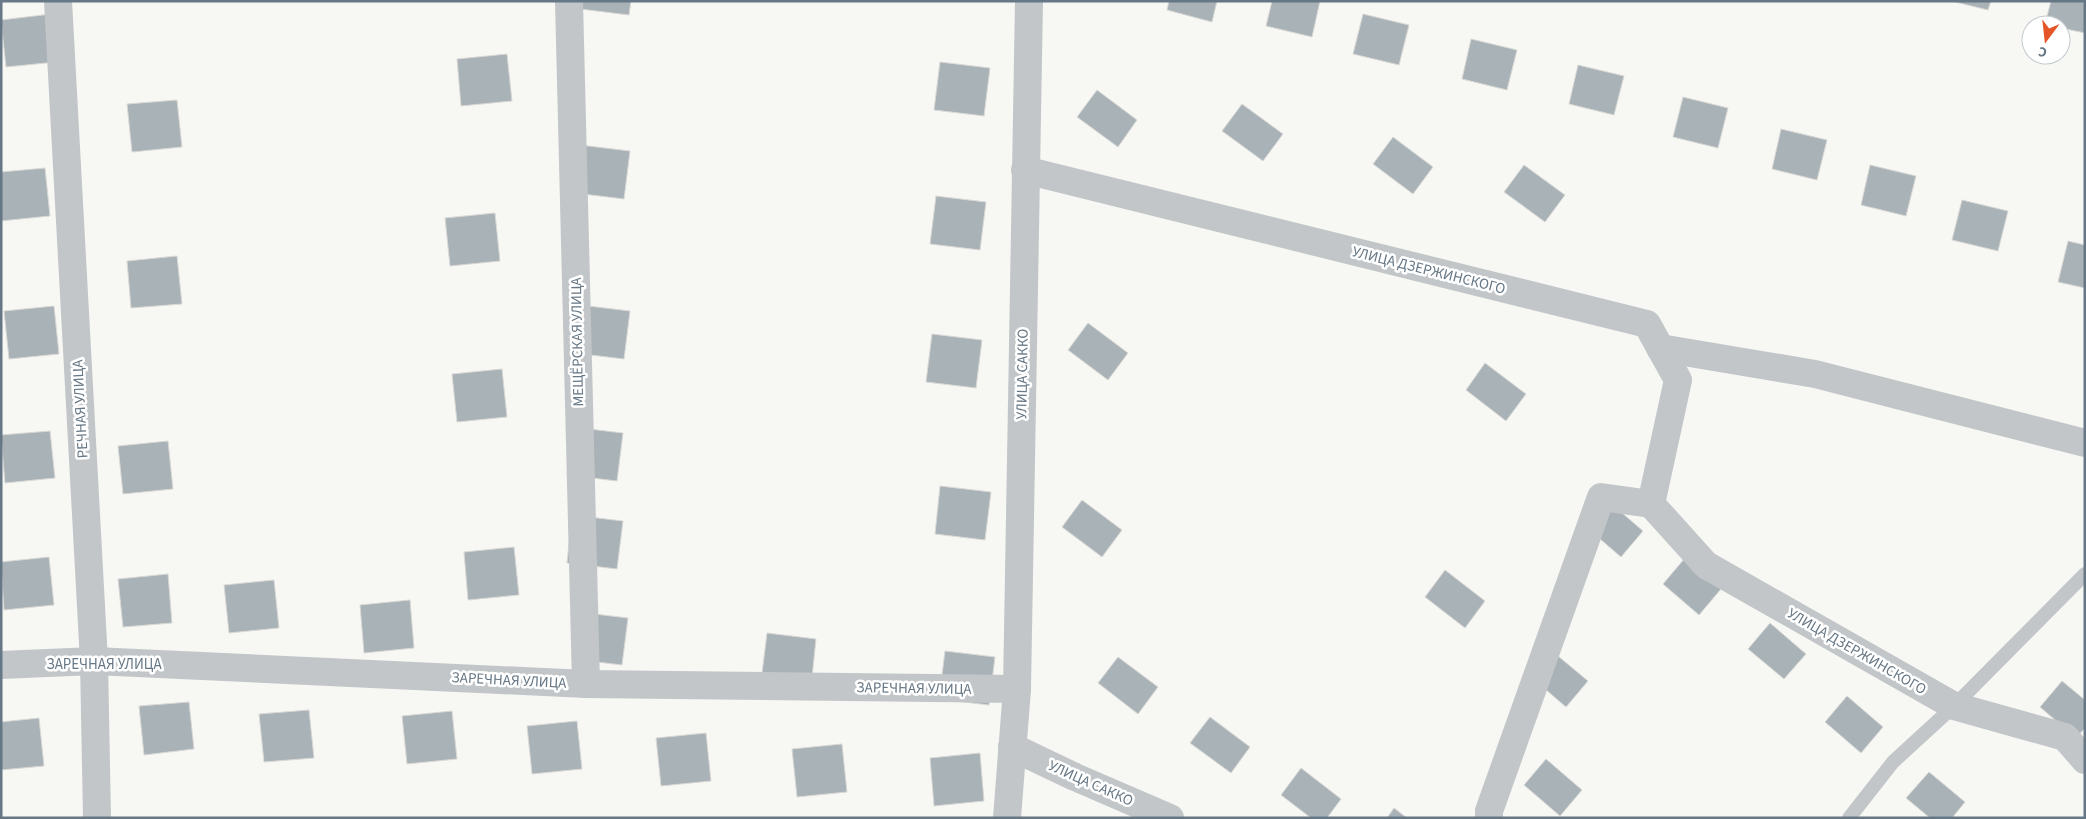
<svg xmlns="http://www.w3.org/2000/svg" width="2086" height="819" font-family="'Source Sans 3',sans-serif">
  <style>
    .building { fill: #a9b2b7; stroke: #d9d9d6 }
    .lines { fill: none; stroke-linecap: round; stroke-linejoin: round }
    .service { stroke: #c2c6c9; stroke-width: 14 }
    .minor { stroke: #c2c6c9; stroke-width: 28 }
    .labels { text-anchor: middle; stroke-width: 5; stroke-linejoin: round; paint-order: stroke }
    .street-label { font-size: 15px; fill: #667785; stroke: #fff }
  </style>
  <rect width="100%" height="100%" fill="#f7f7f4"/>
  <g class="building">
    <path d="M 580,1 L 631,1 L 629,15 L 580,9 Z"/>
    <path d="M 1169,1 L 1217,1 L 1212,22 L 1167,10 Z"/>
    <path d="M 1272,1 L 1320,1 L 1312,37 L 1266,26 Z"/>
    <path d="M 1951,1 L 1991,1 L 1988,10 Z"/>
    <path d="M 2051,1 L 2085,1 L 2085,33 L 2061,28 L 2061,25 L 2045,24 Z"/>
    <path d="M 51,14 L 56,62 L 6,67 L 1,20 Z"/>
    <path d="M 1363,14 L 1409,25 L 1399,65 L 1353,54 Z"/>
    <path d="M 1471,39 L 1517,50 L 1507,90 L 1462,79 Z"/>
    <path d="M 507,54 L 512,101 L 461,106 L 457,59 Z"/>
    <path d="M 940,62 L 990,68 L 984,116 L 934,110 Z"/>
    <path d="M 1578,65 L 1624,76 L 1614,115 L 1569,104 Z"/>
    <path d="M 1097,90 L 1137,120 L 1118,147 L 1077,117 Z"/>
    <path d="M 1683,97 L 1728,108 L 1718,148 L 1673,137 Z"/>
    <path d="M 177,100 L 182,147 L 132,152 L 127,104 Z"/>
    <path d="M 1242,104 L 1283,134 L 1263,161 L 1222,131 Z"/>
    <path d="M 1781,129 L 1827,140 L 1817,180 L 1772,169 Z"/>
    <path d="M 1393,137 L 1433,167 L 1413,194 L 1373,164 Z"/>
    <path d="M 580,145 L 630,151 L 624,199 L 575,193 Z"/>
    <path d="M 1524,165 L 1565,195 L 1545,222 L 1504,192 Z"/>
    <path d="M 1870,165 L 1916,176 L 1906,216 L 1861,205 Z"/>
    <path d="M 45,168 L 50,216 L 1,221 L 1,172 Z"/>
    <path d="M 936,196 L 986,202 L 980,250 L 930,244 Z"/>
    <path d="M 1962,200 L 2008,211 L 1998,251 L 1952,240 Z"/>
    <path d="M 495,213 L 500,261 L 450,266 L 445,218 Z"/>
    <path d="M 2068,241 L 2085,245 L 2085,288 L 2058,282 Z"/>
    <path d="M 177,256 L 182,304 L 131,308 L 127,261 Z"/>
    <path d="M 580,305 L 630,311 L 624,359 L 574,353 Z"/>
    <path d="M 54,306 L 59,354 L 9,359 L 4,311 Z"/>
    <path d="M 1088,323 L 1128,353 L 1108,380 L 1068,350 Z"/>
    <path d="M 932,334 L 982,340 L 976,388 L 926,382 Z"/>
    <path d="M 1485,363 L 1526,394 L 1506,421 L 1466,390 Z"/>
    <path d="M 502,369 L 507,417 L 457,422 L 452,374 Z"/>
    <path d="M 572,427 L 623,433 L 617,481 L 567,475 Z"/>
    <path d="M 50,431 L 55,478 L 5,483 L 1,435 Z"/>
    <path d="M 168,441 L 173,489 L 123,494 L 118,446 Z"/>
    <path d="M 940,486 L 991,492 L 985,540 L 935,534 Z"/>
    <path d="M 1082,500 L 1122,530 L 1102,557 L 1062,527 Z"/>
    <path d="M 1607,500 L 1643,531 L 1621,557 L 1585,526 Z"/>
    <path d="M 572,515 L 623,521 L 617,569 L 567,563 Z"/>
    <path d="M 514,547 L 519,595 L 468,600 L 464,552 Z"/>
    <path d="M 49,557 L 54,605 L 4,610 L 1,562 Z"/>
    <path d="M 1685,558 L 1721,589 L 1699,615 L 1663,584 Z"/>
    <path d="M 1445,570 L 1485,601 L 1465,628 L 1425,597 Z"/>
    <path d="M 168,574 L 172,623 L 123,627 L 118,579 Z"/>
    <path d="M 274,580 L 279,628 L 229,633 L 224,585 Z"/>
    <path d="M 410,600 L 414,648 L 364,653 L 360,605 Z"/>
    <path d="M 578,612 L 628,618 L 622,665 L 572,659 Z"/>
    <path d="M 1770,623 L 1806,654 L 1784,679 L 1748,649 Z"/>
    <path d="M 767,633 L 816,639 L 811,687 L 761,681 Z"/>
    <path d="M 945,651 L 995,657 L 989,705 L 939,699 Z"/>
    <path d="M 1552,651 L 1588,681 L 1566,707 L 1530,676 Z"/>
    <path d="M 1118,657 L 1158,687 L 1138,714 L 1098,683 Z"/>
    <path d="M 2062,681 L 2085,700 L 2085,728 L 2076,738 L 2040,707 Z"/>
    <path d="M 1847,696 L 1883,727 L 1861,753 L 1825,722 Z"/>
    <path d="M 189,702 L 194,749 L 144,755 L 139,706 Z"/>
    <path d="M 309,710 L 314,758 L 264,762 L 259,714 Z"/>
    <path d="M 452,711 L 457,759 L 407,764 L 402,716 Z"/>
    <path d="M 1210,717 L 1250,747 L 1231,773 L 1190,743 Z"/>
    <path d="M 39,718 L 44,766 L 1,770 L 1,722 Z"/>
    <path d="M 577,721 L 582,769 L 532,774 L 527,726 Z"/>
    <path d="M 706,733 L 711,781 L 661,786 L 656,738 Z"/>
    <path d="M 842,744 L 847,792 L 797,797 L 792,749 Z"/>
    <path d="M 980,753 L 984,801 L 934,806 L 930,758 Z"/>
    <path d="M 1546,759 L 1582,790 L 1560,816 L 1524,785 Z"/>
    <path d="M 1301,768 L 1341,799 L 1327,818 L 1311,818 L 1281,795 Z"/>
    <path d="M 1929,772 L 1965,802 L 1952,818 L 1930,818 L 1906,798 Z"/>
    <path d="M 1394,808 L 1407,818 L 1387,818 Z"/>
  </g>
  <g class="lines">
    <path class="service" d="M 1849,818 L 1893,762 L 1954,706 L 2085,574"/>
    <g class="minor">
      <path d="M 58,1 L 94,661 L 97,818"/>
      <path d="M 569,1 L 586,684"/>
      <path d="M 1025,170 L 1647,324 L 1678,380 L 1651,504 L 1706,565 L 1954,706 L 2065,737 L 2085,760"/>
      <path d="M 1660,348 L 1815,374 L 2085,443"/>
      <path d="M 1,665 L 94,661 L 586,684 L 1017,689"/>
      <path d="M 1012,747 L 1075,777 L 1170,818"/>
      <path d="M 1007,818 L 1017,689 L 1029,1"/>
      <path d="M 1489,818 L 1489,811 L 1601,497 L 1651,504"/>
    </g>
  </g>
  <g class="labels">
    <g class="street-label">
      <text transform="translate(1429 270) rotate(14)" y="5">УЛИЦА ДЗЕРЖИНСКОГО</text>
      <text transform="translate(577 342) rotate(-91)" y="5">МЕЩЁРСКАЯ УЛИЦА</text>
      <text transform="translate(1022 374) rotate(-89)" y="5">УЛИЦА САККО</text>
      <text transform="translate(80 409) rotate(-93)" y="5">РЕЧНАЯ УЛИЦА</text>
      <text transform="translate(1857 651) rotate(30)" y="5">УЛИЦА ДЗЕРЖИНСКОГО</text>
      <text x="104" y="669">ЗАРЕЧНАЯ УЛИЦА</text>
      <text transform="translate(509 680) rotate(3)" y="5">ЗАРЕЧНАЯ УЛИЦА</text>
      <text transform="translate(914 688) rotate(1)" y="5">ЗАРЕЧНАЯ УЛИЦА</text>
      <text transform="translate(1091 783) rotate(24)" y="5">УЛИЦА САККО</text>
    </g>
  </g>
  <rect width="2086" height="819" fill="none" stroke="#667785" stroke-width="5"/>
  <g transform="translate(2046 40) rotate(195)"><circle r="24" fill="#ffffff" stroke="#c2c9ce"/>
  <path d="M0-4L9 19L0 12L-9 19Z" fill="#e45527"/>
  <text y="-8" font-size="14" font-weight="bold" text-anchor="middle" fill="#667785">С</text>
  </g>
</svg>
